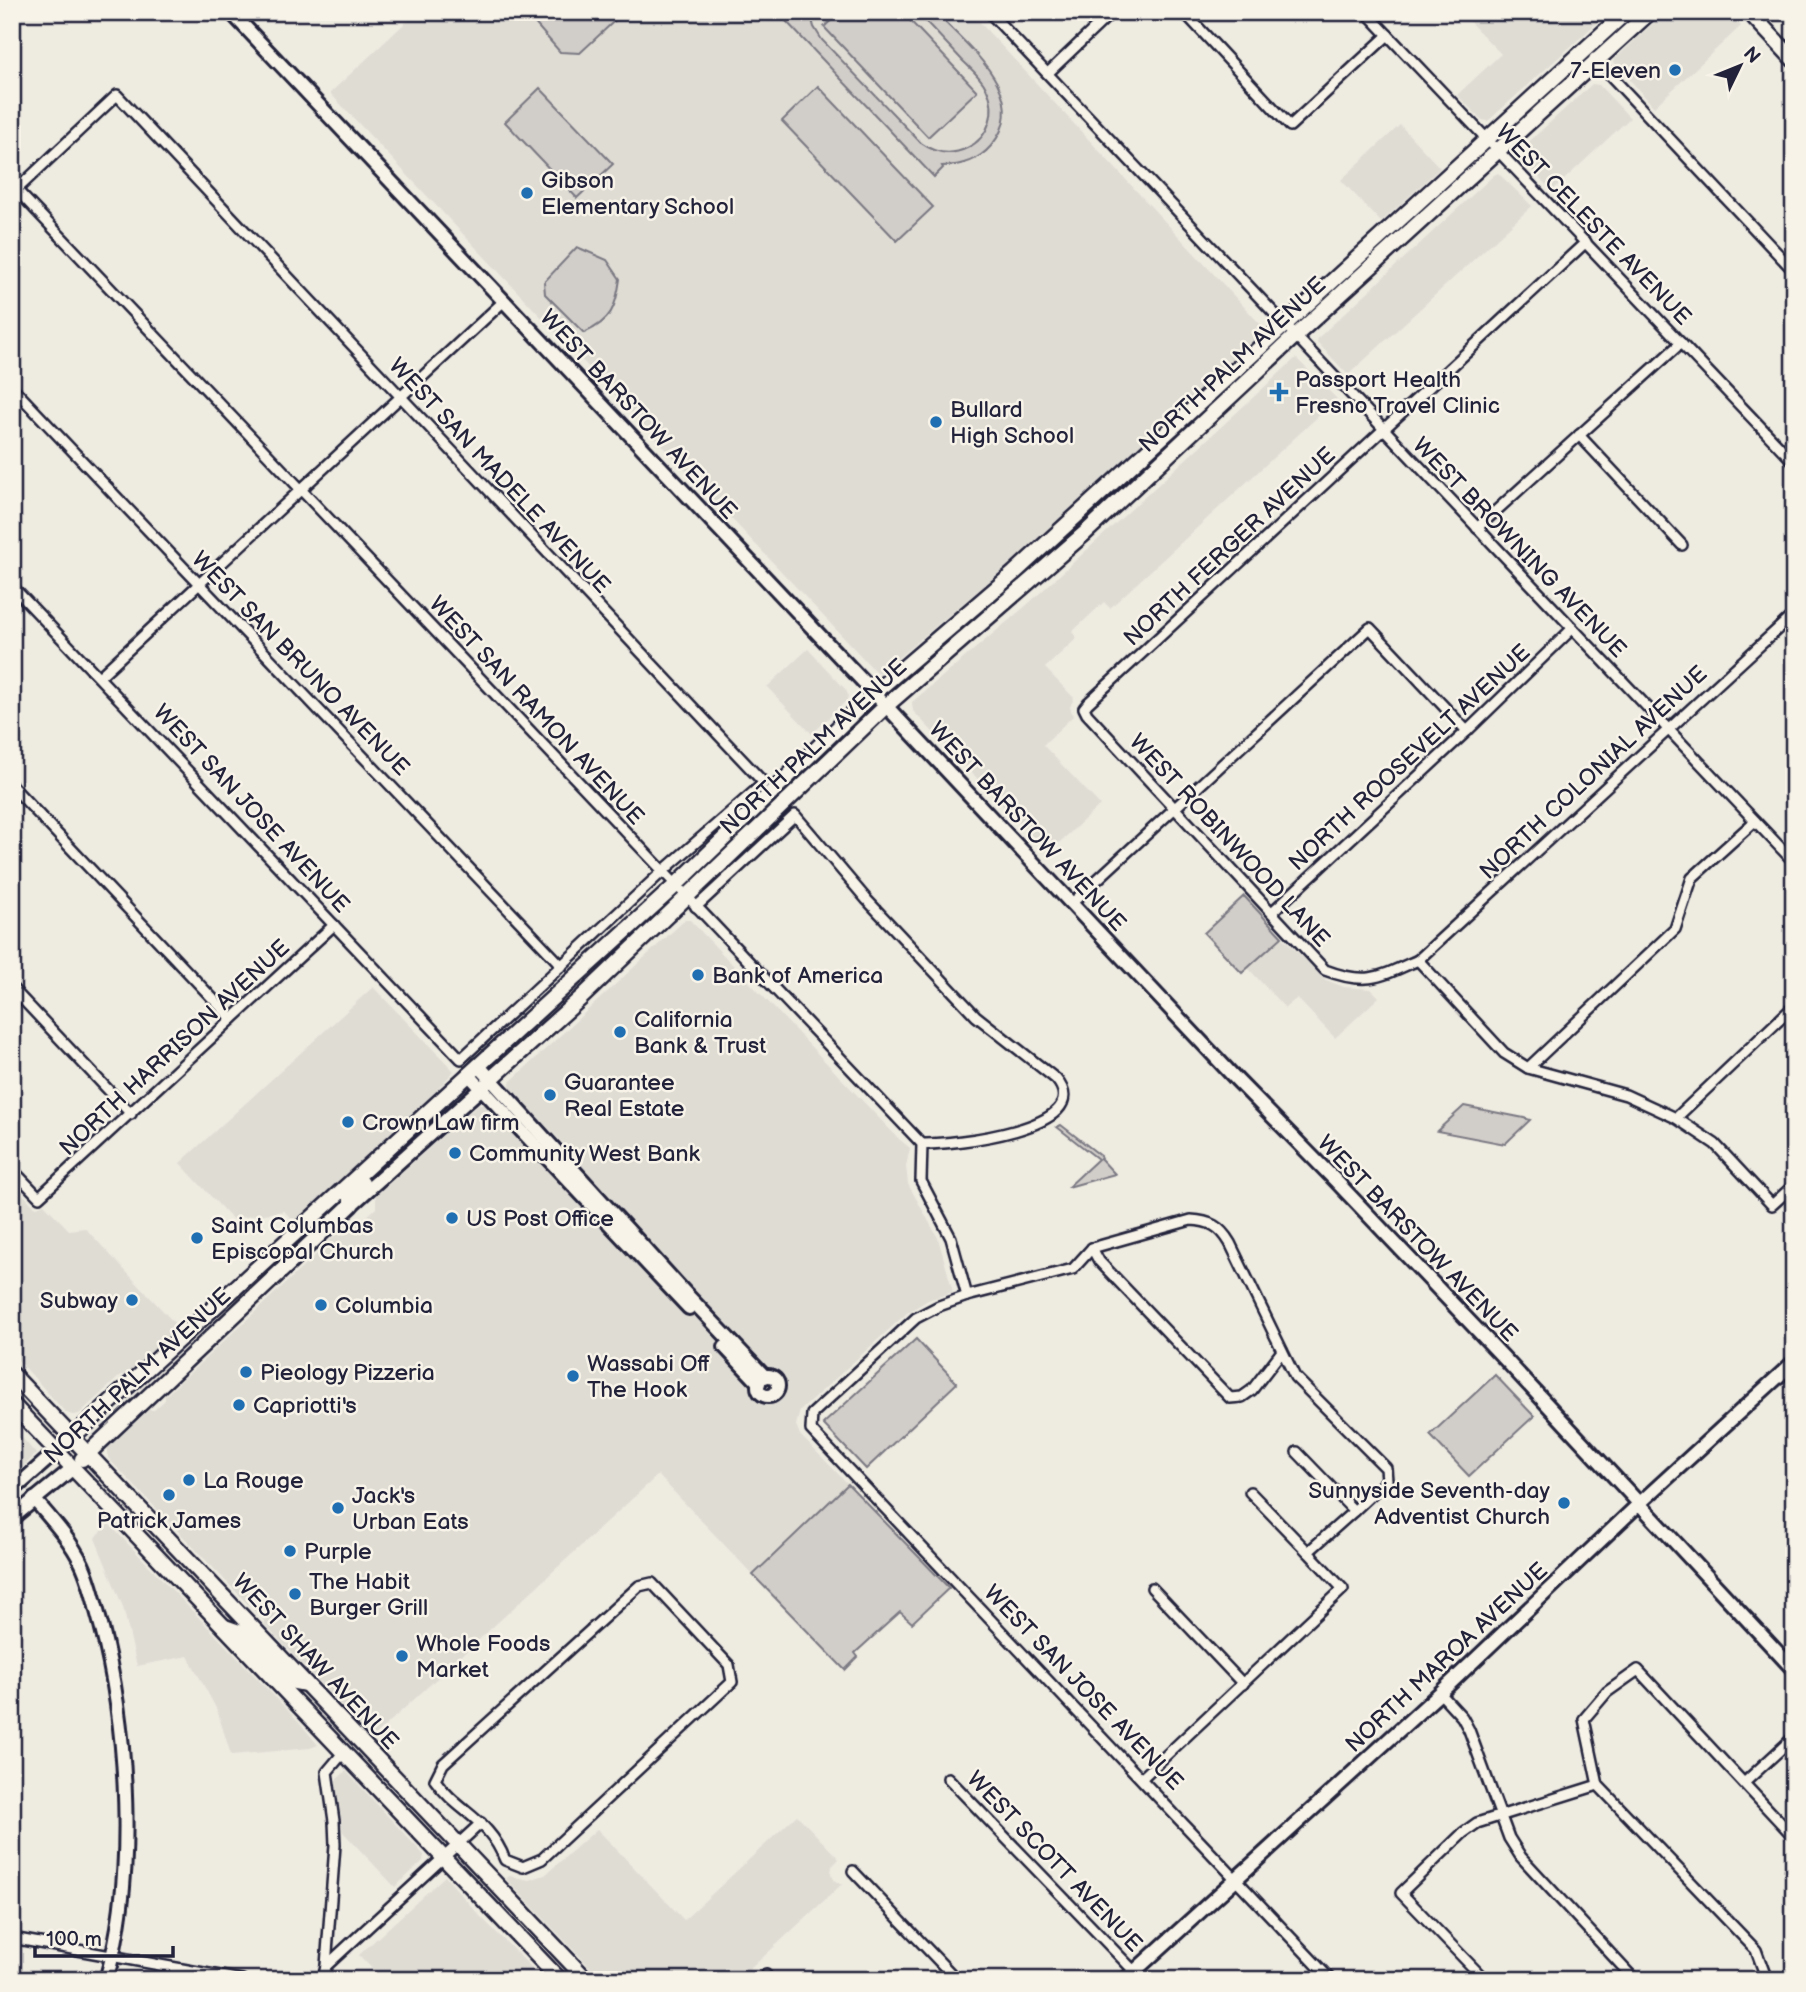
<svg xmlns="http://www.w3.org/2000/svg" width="1806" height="1992" font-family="'Balsamiq Sans',sans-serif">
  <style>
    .built { fill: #dfdcd4 }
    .green { fill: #d1cdc9; stroke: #7a7882; stroke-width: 2 }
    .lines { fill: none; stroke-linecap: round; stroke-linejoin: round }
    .street-casing { stroke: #22223b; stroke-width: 14 }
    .secondary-casing { stroke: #22223b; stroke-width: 18 }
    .primary-casing { stroke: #22223b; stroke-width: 19 }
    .street { stroke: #f7f3e8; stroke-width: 9 }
    .secondary { stroke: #f7f3e8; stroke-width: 12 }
    .primary { stroke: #f7f3e8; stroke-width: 14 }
    .poi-dot { fill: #1f6fb2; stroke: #f7f3e8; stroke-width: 2.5 }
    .labels { text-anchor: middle; stroke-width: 5; stroke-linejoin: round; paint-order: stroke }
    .poi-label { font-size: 23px; fill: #22223b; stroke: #f7f3e8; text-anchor: start }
    .street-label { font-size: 23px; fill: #22223b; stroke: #f7f3e8 }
  </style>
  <rect width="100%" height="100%" fill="#eeebe1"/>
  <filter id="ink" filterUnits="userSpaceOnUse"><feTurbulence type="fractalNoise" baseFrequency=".0143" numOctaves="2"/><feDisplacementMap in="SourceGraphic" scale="14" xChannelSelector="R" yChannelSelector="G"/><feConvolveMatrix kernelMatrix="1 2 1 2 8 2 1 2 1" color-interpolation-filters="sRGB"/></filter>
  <g filter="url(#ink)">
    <g class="built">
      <path d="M 417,12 L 970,12 L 1261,325 L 1260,334 L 1023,553 L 881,672 L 877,673 L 330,93 Z"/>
      <path d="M 1460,12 L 1609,12 L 1488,121 L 1482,120 L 1457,95 L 1501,54 Z"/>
      <path d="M 1665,12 L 1728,12 L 1741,26 L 1654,107 L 1614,62 L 1615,59 Z"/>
      <path d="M 1592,84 L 1599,85 L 1630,118 L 1552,191 L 1520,157 L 1520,150 Z"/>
      <path d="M 1400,125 L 1440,168 L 1381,222 L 1341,180 Z"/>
      <path d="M 1498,173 L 1532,206 L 1348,375 L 1317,342 L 1318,338 L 1494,175 Z"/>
      <path d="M 1296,358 L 1337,399 L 1110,608 L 1104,602 L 1072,632 L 1077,638 L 1045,668 L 1074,698 L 1070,707 L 1073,716 L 1043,745 L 1100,805 L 1048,853 L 913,711 L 912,702 L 1028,604 Z"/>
      <path d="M 808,649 L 846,690 L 848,695 L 847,700 L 812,734 L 767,687 Z"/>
      <path d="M 685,920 L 690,920 L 899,1139 L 910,1148 L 906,1166 L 908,1184 L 938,1238 L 953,1292 L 928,1300 L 907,1313 L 800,1411 L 796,1425 L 800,1435 L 848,1484 L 753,1575 L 658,1475 L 372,1738 L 264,1624 L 265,1622 L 108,1458 L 108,1447 L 149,1410 L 154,1410 L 165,1400 L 165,1396 L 320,1251 L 348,1222 L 360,1223 L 376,1208 L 376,1195 L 479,1104 L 489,1105 L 566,1187 L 577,1158 L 510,1088 L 510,1082 Z"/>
      <path d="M 1282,937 L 1326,980 L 1344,987 L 1371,989 L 1379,997 L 1335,1038 L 1297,998 L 1285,1008 L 1248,968 Z"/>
      <path d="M 373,987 L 454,1071 L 425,1103 L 296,1223 L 284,1211 L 232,1219 L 180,1163 Z"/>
      <path d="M 12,1183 L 33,1205 L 37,1207 L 44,1204 L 69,1230 L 85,1228 L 180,1329 L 139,1368 L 120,1376 L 79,1414 L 73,1415 L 66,1413 L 12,1353 Z"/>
      <path d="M 12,1426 L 36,1454 L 12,1478 Z"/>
      <path d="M 109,1524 L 300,1723 L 318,1745 L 310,1748 L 231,1755 L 217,1710 L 188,1656 L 137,1666 L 123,1607 L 95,1538 Z"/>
      <path d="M 346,1771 L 424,1855 L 423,1861 L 395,1887 L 343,1832 L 335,1781 Z"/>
      <path d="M 797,1815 L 839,1859 L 832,1866 L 831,1874 L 835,1881 L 842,1884 L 748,1971 L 756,1980 L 602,1980 L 506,1879 L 509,1876 L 529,1880 L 545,1875 L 597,1829 L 684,1920 Z"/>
      <path d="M 445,1876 L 478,1914 L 544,1980 L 383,1980 L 359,1955 Z"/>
    </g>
    <g class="green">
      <path d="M 525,12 L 624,12 L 580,53 L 560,52 Z"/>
      <path d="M 793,12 L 810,12 L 814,27 L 822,40 L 921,143 C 935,153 951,156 967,148 C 989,138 998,110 986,88 C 981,77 970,68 962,60 C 947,44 932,28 917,12 L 935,12 C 967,46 1034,96 991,146 C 978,161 961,166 942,166 L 943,168 L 934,177 L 785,20 Z"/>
      <path d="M 840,12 L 902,12 L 977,91 L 928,137 L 824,27 Z"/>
      <path d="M 818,86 L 933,207 L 897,241 L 782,121 Z"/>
      <path d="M 540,88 L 613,164 L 577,198 L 505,122 Z"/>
      <path d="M 577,247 L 607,260 L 620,279 C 616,308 611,321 584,333 L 545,294 L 544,282 Z"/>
      <path d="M 1244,896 L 1282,937 L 1242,973 L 1204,933 Z"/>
      <path d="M 1464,1106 L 1524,1118 L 1530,1120 L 1505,1144 L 1437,1131 Z"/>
      <path d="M 1061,1125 L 1101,1156 L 1100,1158 L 1115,1174 L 1068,1187 L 1098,1159 L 1057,1127 Z"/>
      <path d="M 916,1339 L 957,1383 L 866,1469 L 823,1424 Z"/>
      <path d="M 1495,1375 L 1534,1416 L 1469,1476 L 1430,1435 Z"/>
      <path d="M 848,1484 L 949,1588 L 912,1623 L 900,1612 L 855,1653 L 858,1657 L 845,1670 L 753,1575 Z"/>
    </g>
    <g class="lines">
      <g class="street-casing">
        <g id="street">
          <path d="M 989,12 L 1794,862"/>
          <path d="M 1184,12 L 1290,126 L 1388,35"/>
          <path d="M 1366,12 L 1794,462"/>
          <path d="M 1594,58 L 1794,271"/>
          <path d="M 1048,73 L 1112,12"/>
          <path d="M 12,185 L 922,1144 L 921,1181 L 951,1238 L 967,1296"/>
          <path d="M 12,194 L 117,95 L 764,783 L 663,871 L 461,1059 L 12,586"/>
          <path d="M 1586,242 L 1088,703 L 1084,708 L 1087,714 L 1325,970 C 1367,986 1380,977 1418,960 L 1794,614"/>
          <path d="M 12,387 L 562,966"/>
          <path d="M 1579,435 L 1682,545"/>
          <path d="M 1477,528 L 1681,343"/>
          <path d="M 99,677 L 504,301"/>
          <path d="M 12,786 L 232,1019"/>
          <path d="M 1072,903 L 1370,628 L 1467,731"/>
          <path d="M 696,907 L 795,815 L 867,900 L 976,1016 L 1056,1079 C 1099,1129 949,1145 922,1144"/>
          <path d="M 1272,912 L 1467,731 L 1572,629"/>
          <path d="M 1418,960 L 1504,1053 L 1528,1068 L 1626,1095 L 1676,1118 L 1715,1144 L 1772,1205 L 1794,1185"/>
          <path d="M 12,988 L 131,1114"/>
          <path d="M 1528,1068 L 1675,929 L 1692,878 L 1755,821"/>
          <path d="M 1676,1118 L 1794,1006"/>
          <path d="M 12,1169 L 39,1197 L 334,925"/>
          <path d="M 1092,1248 L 1099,1261 L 1230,1398 L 1242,1397 L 1252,1390 L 1282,1351"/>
          <path d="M 1250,1492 L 1308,1552"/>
          <path d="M 652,1583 L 729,1665 L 732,1682 L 542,1859 L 523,1867 L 505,1860 C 489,1818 458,1813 435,1780 L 443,1764 L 639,1586 Z"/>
          <path d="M 1152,1588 L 1243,1684"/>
          <path d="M 1440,1693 L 1462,1717 L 1469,1730 L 1509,1838 L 1521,1857 L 1635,1980"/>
          <path d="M 948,1778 L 1134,1971"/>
          <path d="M 1142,1778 L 1343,1589 L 1308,1552 L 1354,1511 L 1297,1452"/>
          <path d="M 1744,1783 L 1794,1737"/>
          <path d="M 853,1871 L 957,1980"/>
          <path d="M 12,1938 L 242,1980"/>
          <path d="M 326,1966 L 481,1823"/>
          <path d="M 766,1975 L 770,1980"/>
          <path d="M 323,1980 L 326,1966 L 335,1845 L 334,1821 L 327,1772 L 343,1753"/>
          <path d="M 1331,1980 L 811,1430 L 812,1414 L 916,1318 L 939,1306 L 967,1296 L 1073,1269 L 1092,1248 L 1191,1220 C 1210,1221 1220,1226 1230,1243 L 1295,1377 L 1386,1468 L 1387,1480 L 1354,1511"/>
          <path d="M 1485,1980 L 1401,1893 L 1463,1833 L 1477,1823 L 1598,1785"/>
          <path d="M 1767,1980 L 1756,1950 L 1598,1785 L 1584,1719 L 1607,1692 L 1638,1670 L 1794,1837"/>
        </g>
      </g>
      <g class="secondary-casing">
        <g id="secondary">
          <path d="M 231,12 L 874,693 L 1237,1080 L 1335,1180 L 1503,1357 L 1794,1670"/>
          <path d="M 478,1065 L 687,1295 L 765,1377"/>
          <path d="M 468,1074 L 689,1308"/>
          <path d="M 351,1205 L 486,1084"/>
          <path d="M 725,1347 L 759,1383"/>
          <circle cx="768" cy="1386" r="10"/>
          <path d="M 12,1491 L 57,1451"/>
          <path d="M 34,1499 C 51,1519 70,1539 82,1564 C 91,1583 95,1605 101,1625 C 128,1728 137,1877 106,1980"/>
          <path d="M 12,1518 L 73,1468"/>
          <path d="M 1125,1980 L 1440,1693 L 1640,1503 L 1794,1362"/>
        </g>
      </g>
      <g class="primary-casing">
        <g id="primary">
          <path d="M 1749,12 L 1794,60"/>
          <path d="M 491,1079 L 581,998 L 886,706 L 1085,533 L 1295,336 L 1650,12"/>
          <path d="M 12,1374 L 587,1980"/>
          <path d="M 12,1404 L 560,1980"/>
          <path d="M 57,1451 L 676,885 L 874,693 L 1014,573 L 1626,12"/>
          <path d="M 82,1459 L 351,1205 L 351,1194 L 362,1183"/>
          <path d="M 225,1627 L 245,1634 L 290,1681 L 306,1684"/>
        </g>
      </g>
      <use href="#street" class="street"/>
      <use href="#secondary" class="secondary"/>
      <use href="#primary" class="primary"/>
    </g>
  </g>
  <g class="poi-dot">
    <circle cx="1675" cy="70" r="7"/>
    <circle cx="527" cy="193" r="7"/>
    <path d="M1275.5 381.5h7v7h7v7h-7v7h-7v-7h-7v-7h7z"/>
    <circle cx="936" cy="422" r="7"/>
    <circle cx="698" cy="975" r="7"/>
    <circle cx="620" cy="1032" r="7"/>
    <circle cx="550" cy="1095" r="7"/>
    <circle cx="348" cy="1122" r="7"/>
    <circle cx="455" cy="1153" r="7"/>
    <circle cx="452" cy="1218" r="7"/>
    <circle cx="197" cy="1238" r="7"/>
    <circle cx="132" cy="1300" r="7"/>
    <circle cx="321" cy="1305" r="7"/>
    <circle cx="246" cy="1372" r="7"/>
    <circle cx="573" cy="1376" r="7"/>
    <circle cx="239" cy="1405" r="7"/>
    <circle cx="189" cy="1480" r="7"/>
    <circle cx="169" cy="1495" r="7"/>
    <circle cx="1564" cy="1503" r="7"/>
    <circle cx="338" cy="1508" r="7"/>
    <circle cx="290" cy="1551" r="7"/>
    <circle cx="295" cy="1594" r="7"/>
    <circle cx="402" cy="1656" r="7"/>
  </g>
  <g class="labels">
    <g class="poi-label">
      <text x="1661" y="78" text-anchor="end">7-Eleven</text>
      <text x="541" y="188">Gibson<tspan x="541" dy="26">Elementary School</tspan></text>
      <text x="1295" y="387">Passport Health<tspan x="1295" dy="26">Fresno Travel Clinic</tspan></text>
      <text x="950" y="417">Bullard<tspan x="950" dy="26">High School</tspan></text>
      <text x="712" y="983">Bank of America</text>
      <text x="634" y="1027">California<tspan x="634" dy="26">Bank &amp; Trust</tspan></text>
      <text x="564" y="1090">Guarantee<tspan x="564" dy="26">Real Estate</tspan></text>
      <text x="362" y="1130">Crown Law firm</text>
      <text x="469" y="1161">Community West Bank</text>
      <text x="466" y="1226">US Post Office</text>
      <text x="211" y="1233">Saint Columbas<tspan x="211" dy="26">Episcopal Church</tspan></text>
      <text x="118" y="1308" text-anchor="end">Subway</text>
      <text x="335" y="1313">Columbia</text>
      <text x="587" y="1371">Wassabi Off<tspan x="587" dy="26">The Hook</tspan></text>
      <text x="260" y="1380">Pieology Pizzeria</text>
      <text x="253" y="1413">Capriotti's</text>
      <text x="203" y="1488">La Rouge</text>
      <text x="1550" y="1498" text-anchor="end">Sunnyside Seventh-day<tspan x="1550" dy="26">Adventist Church</tspan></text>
      <text x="352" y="1503">Jack's<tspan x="352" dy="26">Urban Eats</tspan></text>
      <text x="169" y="1528" text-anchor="middle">Patrick James</text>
      <text x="304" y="1559">Purple</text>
      <text x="309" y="1589">The Habit<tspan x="309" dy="26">Burger Grill</tspan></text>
      <text x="416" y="1651">Whole Foods<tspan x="416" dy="26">Market</tspan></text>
    </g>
    <g class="street-label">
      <text transform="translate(1594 224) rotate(46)" y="8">WEST CELESTE AVENUE</text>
      <text transform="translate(1232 364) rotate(-43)" y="8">NORTH PALM AVENUE</text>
      <text transform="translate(639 414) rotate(47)" y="8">WEST BARSTOW AVENUE</text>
      <text transform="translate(500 475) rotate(47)" y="8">WEST SAN MADELE AVENUE</text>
      <text transform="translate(1229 546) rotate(-43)" y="8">NORTH FERGER AVENUE</text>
      <text transform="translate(1520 547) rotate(46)" y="8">WEST BROWNING AVENUE</text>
      <text transform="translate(301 663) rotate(46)" y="8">WEST SAN BRUNO AVENUE</text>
      <text transform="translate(537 710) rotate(47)" y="8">WEST SAN RAMON AVENUE</text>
      <text transform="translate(813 746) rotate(-43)" y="8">NORTH PALM AVENUE</text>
      <text transform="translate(1409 757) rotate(-43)" y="8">NORTH ROOSEVELT AVENUE</text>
      <text transform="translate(1593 772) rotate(-43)" y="8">NORTH COLONIAL AVENUE</text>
      <text transform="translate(252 808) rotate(47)" y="8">WEST SAN JOSE AVENUE</text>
      <text transform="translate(1028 826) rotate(47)" y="8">WEST BARSTOW AVENUE</text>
      <text transform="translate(1230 840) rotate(47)" y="8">WEST ROBINWOOD LANE</text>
      <text transform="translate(174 1047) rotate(-43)" y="8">NORTH HARRISON AVENUE</text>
      <text transform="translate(1418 1238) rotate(46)" y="8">WEST BARSTOW AVENUE</text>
      <text transform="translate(137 1375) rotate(-43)" y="8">NORTH PALM AVENUE</text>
      <text transform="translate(1446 1657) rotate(-43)" y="8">NORTH MAROA AVENUE</text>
      <text transform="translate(316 1661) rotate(47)" y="8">WEST SHAW AVENUE</text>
      <text transform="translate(1084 1687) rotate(46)" y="8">WEST SAN JOSE AVENUE</text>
      <text transform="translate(1055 1861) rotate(46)" y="8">WEST SCOTT AVENUE</text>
    </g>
  </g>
  <rect width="1806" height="1992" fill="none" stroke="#f7f3e8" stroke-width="42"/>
  <rect x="21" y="21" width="1764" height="1950" fill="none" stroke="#22223b" stroke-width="2.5" filter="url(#ink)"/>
  <g transform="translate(1740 66) rotate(47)" stroke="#f7f3e8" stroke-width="5" paint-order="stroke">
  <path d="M0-5L12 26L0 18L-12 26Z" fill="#22223b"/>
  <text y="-10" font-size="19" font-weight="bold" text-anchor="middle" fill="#22223b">N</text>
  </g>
  <path d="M35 1946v10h138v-10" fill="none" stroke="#22223b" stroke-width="3.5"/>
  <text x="46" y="1946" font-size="21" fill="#22223b" stroke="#f7f3e8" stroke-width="5" paint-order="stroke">100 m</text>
</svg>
